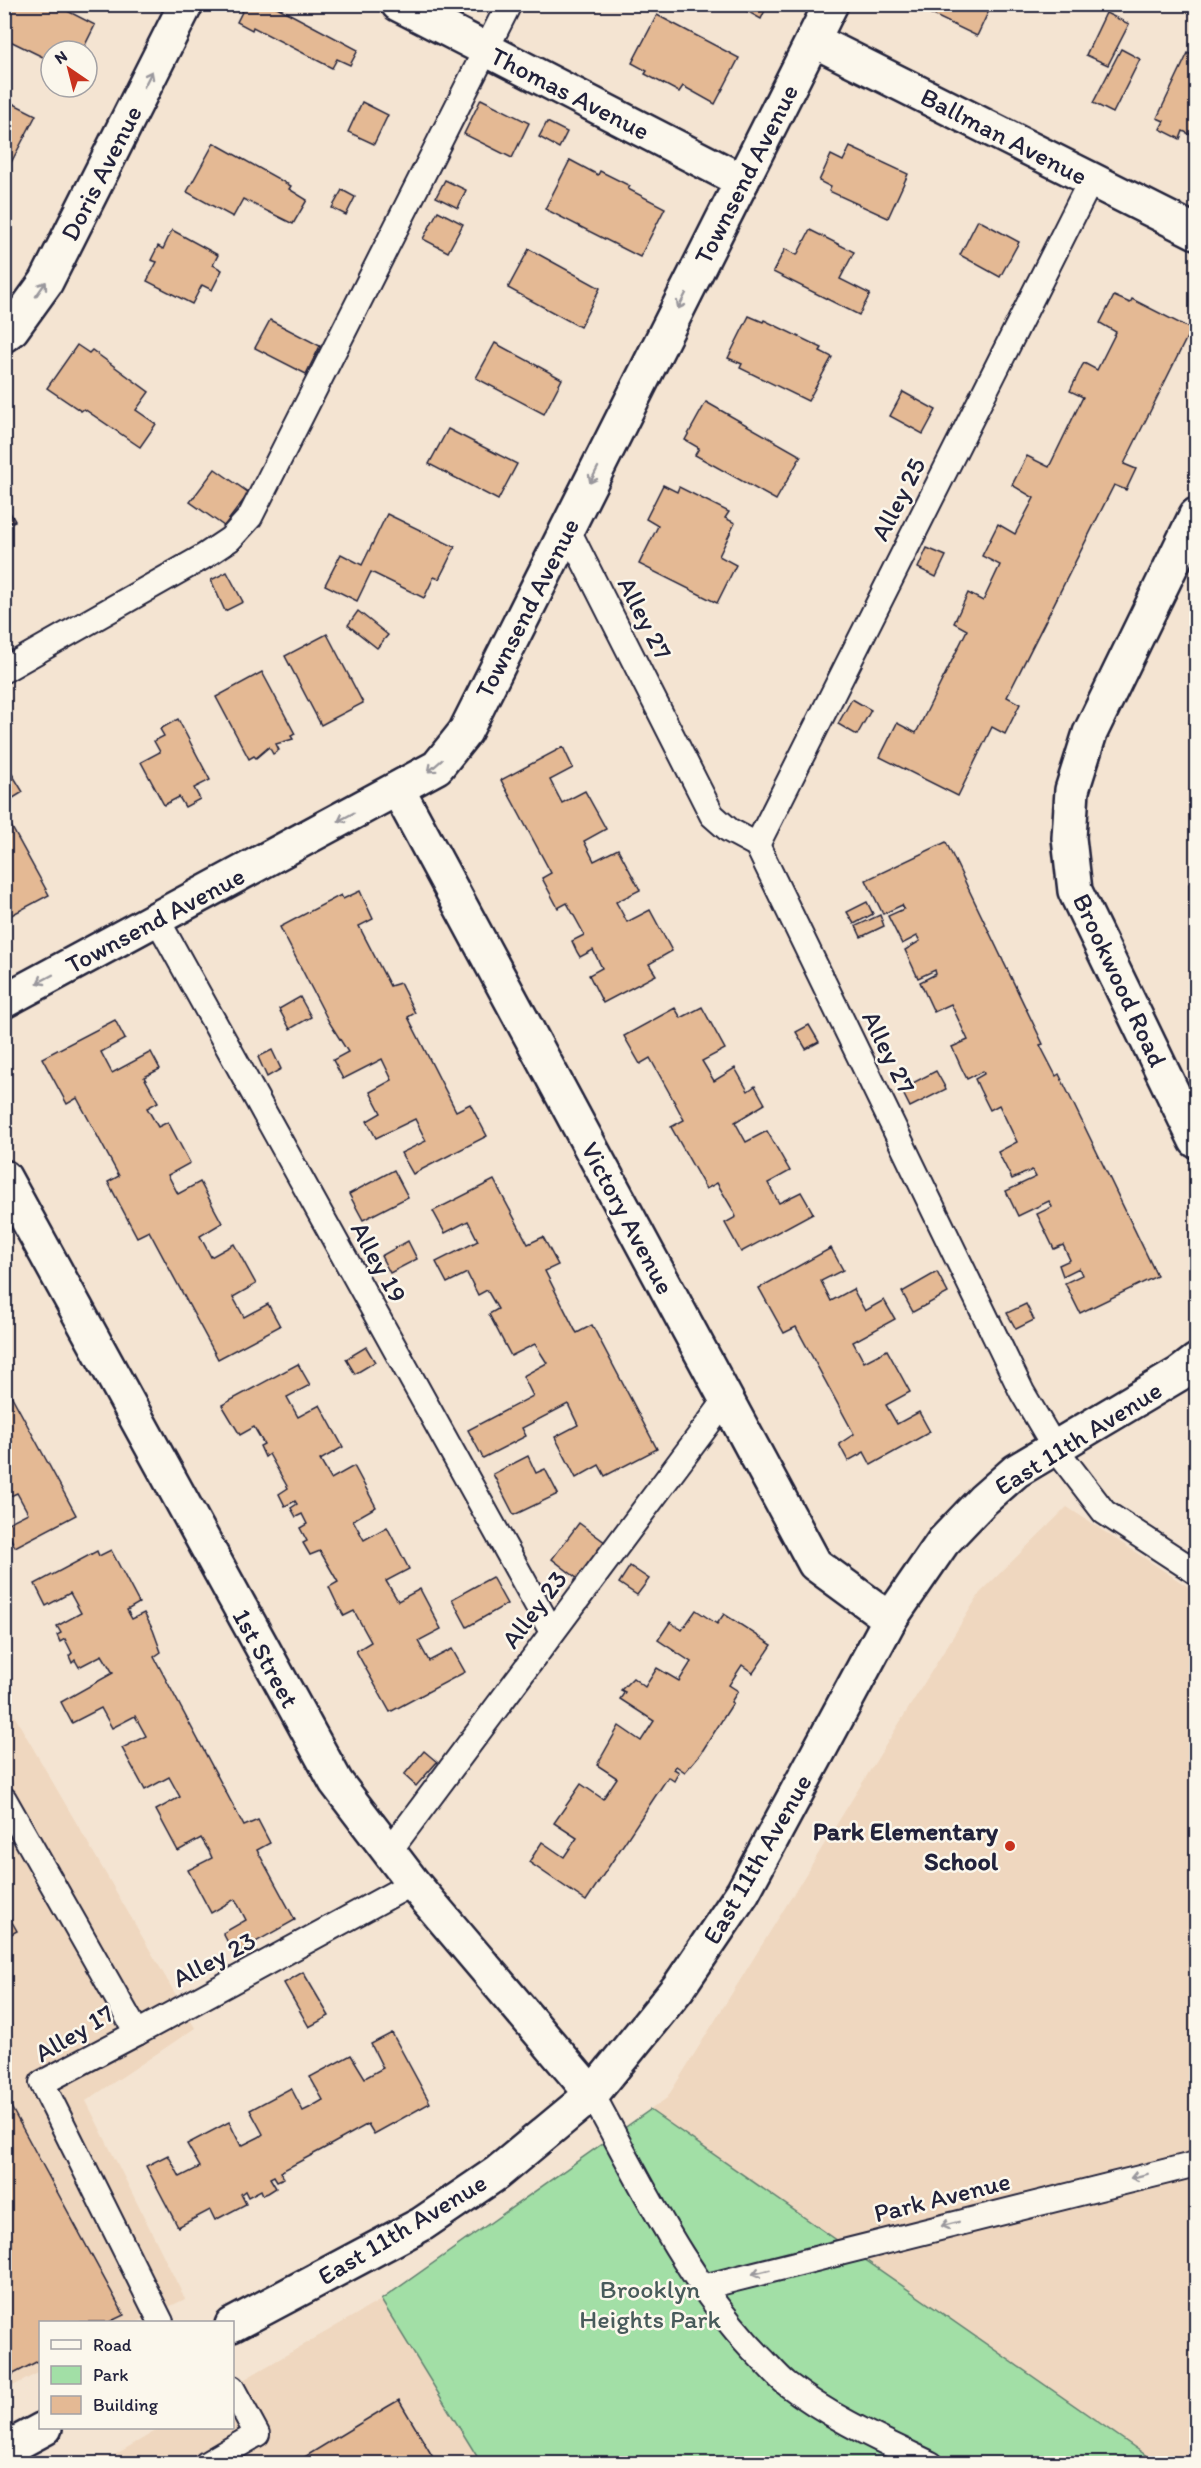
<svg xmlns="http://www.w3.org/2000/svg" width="1201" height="2468" font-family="Itim,sans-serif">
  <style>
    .built { fill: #efd7bf }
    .green { fill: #a2dfa6; stroke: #628070; stroke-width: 1.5 }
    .building { fill: #e4b994; stroke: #22223b; stroke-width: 1.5 }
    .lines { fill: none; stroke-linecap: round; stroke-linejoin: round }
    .service-casing { stroke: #22223b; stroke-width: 28 }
    .minor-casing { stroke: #22223b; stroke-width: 38 }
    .service { stroke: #fbf7ec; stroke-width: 24 }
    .minor { stroke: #fbf7ec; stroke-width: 33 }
    .oneway { stroke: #99979c }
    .poi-dot { fill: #c8321e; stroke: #fbf7ec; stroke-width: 2 }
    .labels { text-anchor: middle; stroke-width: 5; stroke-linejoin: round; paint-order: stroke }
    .street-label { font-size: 26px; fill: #22223b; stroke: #fbf7ec }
    .poi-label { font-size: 26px; font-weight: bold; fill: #22223b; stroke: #fbf7ec; text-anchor: end }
    .park-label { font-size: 26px; fill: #485b5b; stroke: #fbf7ec }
  </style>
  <rect width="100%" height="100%" fill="#f4e4d2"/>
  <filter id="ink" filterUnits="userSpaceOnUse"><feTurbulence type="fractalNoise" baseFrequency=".0167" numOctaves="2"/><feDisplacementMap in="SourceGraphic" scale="12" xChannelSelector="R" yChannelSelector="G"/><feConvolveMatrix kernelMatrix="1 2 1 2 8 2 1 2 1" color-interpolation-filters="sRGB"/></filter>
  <g filter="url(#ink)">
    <g class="built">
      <path d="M 1067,1507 L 1196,1592 L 1196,2463 L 1157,2463 L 650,2110 L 667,2098 L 980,1593 Z"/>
      <path d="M 4,1698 L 195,2028 L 86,2101 L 185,2299 L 138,2322 L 40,2322 L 40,2372 L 5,2390 Z"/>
      <path d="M 381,2300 L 481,2463 L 99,2464 L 161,2428 L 232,2428 L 233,2386 Z"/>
    </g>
    <path class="green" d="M 650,2110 L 1157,2463 L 481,2463 L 381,2300 Z"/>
    <g class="building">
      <path d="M 4,4 L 54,4 L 95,25 L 82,51 L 51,51 L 51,61 L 4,38 Z"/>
      <path d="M 271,4 L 358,50 L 350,65 L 337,59 L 332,68 L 253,27 L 252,30 L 237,22 L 246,4 Z"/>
      <path d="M 734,4 L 768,4 L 761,19 Z"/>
      <path d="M 936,4 L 992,4 L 977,36 L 931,14 Z"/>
      <path d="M 1106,13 L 1129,24 L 1108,65 L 1086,55 Z"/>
      <path d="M 657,15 L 739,58 L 715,104 L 683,86 L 679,92 L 645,74 L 647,71 L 632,63 Z"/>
      <path d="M 1121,49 L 1140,59 L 1113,113 L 1093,103 Z"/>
      <path d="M 1188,53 L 1196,57 L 1196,137 L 1183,131 L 1180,139 L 1160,129 L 1164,121 L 1157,118 Z"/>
      <path d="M 4,99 L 36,115 L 4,176 Z"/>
      <path d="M 481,99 L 529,123 L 512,158 L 464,134 Z"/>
      <path d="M 362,102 L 388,115 L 374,144 L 348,132 Z"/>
      <path d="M 547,122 L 567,132 L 559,148 L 539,137 Z"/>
      <path d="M 214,143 L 291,186 L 289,189 L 307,200 L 293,224 L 243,199 L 233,217 L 187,192 Z"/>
      <path d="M 850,147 L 908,174 L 888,218 L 829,191 L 831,187 L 819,181 L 831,155 L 843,161 Z"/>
      <path d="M 570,160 L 598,175 L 600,171 L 630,186 L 628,189 L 665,208 L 640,257 L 545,209 Z"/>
      <path d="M 445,180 L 466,190 L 458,208 L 436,197 Z"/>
      <path d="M 342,190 L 355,197 L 346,215 L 332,208 Z"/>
      <path d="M 438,211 L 463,224 L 448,252 L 423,239 Z"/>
      <path d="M 978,220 L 1019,242 L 1000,277 L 960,255 Z"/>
      <path d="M 172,230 L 218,255 L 213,265 L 222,270 L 212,290 L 202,285 L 192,304 L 147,281 L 157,262 L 151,260 L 158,246 L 163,249 Z"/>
      <path d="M 810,230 L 854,252 L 840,279 L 870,294 L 859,315 L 773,272 L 785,249 L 797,255 Z"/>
      <path d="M 529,249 L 600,288 L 580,327 L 508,288 Z"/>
      <path d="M 1114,296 L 1130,303 L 1132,299 L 1191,329 L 1124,464 L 1136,469 L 1126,490 L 1114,485 L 1007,697 L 1020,704 L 1005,734 L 992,727 L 958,796 L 880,757 L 897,723 L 916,733 L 967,630 L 954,623 L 968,593 L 983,601 L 1000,565 L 982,556 L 998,524 L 1015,534 L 1034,498 L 1012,485 L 1027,456 L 1049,467 L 1083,397 L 1070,391 L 1082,366 L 1084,363 L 1097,370 L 1116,332 L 1100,323 Z"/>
      <path d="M 749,316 L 763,322 L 764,320 L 822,348 L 820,351 L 832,357 L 808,401 L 740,368 L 742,364 L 728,358 Z"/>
      <path d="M 270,320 L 320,346 L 306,374 L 255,348 Z"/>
      <path d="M 495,343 L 562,379 L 544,414 L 476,378 Z"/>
      <path d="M 77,345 L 89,353 L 92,350 L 149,392 L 136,410 L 156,424 L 140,447 L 84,409 L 81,411 L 47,388 Z"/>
      <path d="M 903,392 L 936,410 L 923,434 L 890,416 Z"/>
      <path d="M 706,402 L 801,456 L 776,500 L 695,455 L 699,448 L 685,440 Z"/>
      <path d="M 448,429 L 517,464 L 498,500 L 429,464 Z"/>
      <path d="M 215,469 L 249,493 L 224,526 L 190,502 Z"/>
      <path d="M 663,485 L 677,492 L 679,487 L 729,512 L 725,518 L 735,523 L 719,556 L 736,565 L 717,603 L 639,564 L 658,526 L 646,519 Z"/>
      <path d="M 4,502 L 15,521 L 4,526 Z"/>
      <path d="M 387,514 L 455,547 L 439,579 L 434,577 L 424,598 L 371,572 L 357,601 L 325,585 L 341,554 L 362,565 Z"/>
      <path d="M 927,548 L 946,556 L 936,577 L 918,568 Z"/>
      <path d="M 227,572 L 243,602 L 225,611 L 211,580 Z"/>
      <path d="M 358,611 L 388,635 L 377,648 L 348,625 Z"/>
      <path d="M 327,634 L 363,703 L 321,725 L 285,656 Z"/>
      <path d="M 262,672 L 295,734 L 291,736 L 293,739 L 276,744 L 279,750 L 273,754 L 269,747 L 256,758 L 254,756 L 249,759 L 216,697 Z"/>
      <path d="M 852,699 L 871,710 L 857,735 L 838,724 Z"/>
      <path d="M 178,719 L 210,780 L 194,788 L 200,799 L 185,807 L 179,797 L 164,805 L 141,762 L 160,752 L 154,741 L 164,736 L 160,729 Z"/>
      <path d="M 563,747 L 573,768 L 550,780 L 562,803 L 585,791 L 606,829 L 584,841 L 594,861 L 618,849 L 640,890 L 616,902 L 620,909 L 627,922 L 650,910 L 672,951 L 649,964 L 656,975 L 603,1003 L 589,975 L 602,968 L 593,950 L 580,957 L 577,952 L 572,941 L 584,935 L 583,932 L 567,903 L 558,908 L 542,878 L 551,873 L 501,780 Z"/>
      <path d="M 9,769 L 23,792 L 10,800 L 4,792 L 4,771 Z"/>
      <path d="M 4,821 L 7,825 L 10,824 L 49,895 L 4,919 Z"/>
      <path d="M 946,842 L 1043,1044 L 1040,1045 L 1056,1076 L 1059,1074 L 1157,1276 L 1080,1313 L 1065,1283 L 1082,1275 L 1079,1268 L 1063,1276 L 1059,1265 L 1070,1260 L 1063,1245 L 1054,1249 L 1037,1214 L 1052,1207 L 1049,1201 L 1018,1216 L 1006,1191 L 1036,1177 L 1032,1170 L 1012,1179 L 998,1152 L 1017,1142 L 999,1105 L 990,1110 L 980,1090 L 975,1079 L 984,1074 L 983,1071 L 967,1079 L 961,1067 L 952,1047 L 968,1040 L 951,1004 L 934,1012 L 920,982 L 936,974 L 935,970 L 918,978 L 905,950 L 920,941 L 917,936 L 902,944 L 888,916 L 904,909 L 902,905 L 883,914 L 866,880 Z"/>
      <rect x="1189" y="884" width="7" height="22"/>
      <path d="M 360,891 L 373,919 L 359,926 L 390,986 L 400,983 L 415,1013 L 408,1017 L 456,1111 L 470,1104 L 487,1136 L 413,1174 L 401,1153 L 426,1141 L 415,1119 L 376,1138 L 367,1121 L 381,1113 L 370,1092 L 392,1080 L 382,1059 L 343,1079 L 333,1060 L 348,1052 L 329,1022 L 280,927 L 341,895 L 343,899 Z"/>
      <path d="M 867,902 L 873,914 L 854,924 L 847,912 Z"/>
      <path d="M 880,915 L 884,926 L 861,937 L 856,926 Z"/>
      <path d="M 300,997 L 311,1017 L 290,1029 L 279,1009 Z"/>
      <path d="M 702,1007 L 725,1049 L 702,1061 L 714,1081 L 735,1068 L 748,1091 L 755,1086 L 765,1104 L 735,1122 L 746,1142 L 767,1131 L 790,1171 L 768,1183 L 775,1196 L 779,1203 L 801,1192 L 813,1213 L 741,1252 L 725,1223 L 736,1217 L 733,1210 L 717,1183 L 706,1189 L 671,1127 L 684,1120 L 675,1103 L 650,1058 L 640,1064 L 624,1036 L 675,1008 L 681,1018 Z"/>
      <path d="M 115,1020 L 125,1039 L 101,1052 L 112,1073 L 151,1052 L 160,1069 L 144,1077 L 158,1102 L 147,1108 L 158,1127 L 168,1122 L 190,1163 L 168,1175 L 178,1194 L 200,1182 L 222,1223 L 200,1236 L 211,1257 L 234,1244 L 256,1284 L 233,1297 L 244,1317 L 268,1304 L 280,1326 L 218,1359 L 149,1231 L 137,1237 L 108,1182 L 119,1176 L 77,1098 L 67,1104 L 42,1058 Z"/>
      <path d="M 809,1025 L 819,1042 L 806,1049 L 796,1032 Z"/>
      <path d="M 272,1050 L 281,1069 L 267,1077 L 258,1057 Z"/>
      <path d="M 936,1071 L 946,1089 L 910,1107 L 901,1089 Z"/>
      <path d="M 394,1170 L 408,1197 L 363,1220 L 349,1194 Z"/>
      <path d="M 494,1180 L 528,1244 L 543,1237 L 558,1265 L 545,1271 L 575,1330 L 577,1333 L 592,1325 L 657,1449 L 605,1476 L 599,1465 L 576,1478 L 555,1437 L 578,1425 L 568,1404 L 522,1428 L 526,1436 L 483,1458 L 468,1430 L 533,1396 L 523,1376 L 547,1363 L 535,1344 L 511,1356 L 489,1314 L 498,1309 L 487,1290 L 478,1295 L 467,1273 L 447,1283 L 436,1262 L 478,1241 L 468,1221 L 445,1233 L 433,1211 Z"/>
      <path d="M 408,1241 L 417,1259 L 390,1273 L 381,1256 Z"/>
      <path d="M 831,1248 L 843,1270 L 821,1281 L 831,1301 L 853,1289 L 865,1311 L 884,1300 L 895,1319 L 853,1342 L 864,1362 L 887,1350 L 910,1392 L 886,1405 L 897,1424 L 919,1412 L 930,1432 L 871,1465 L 864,1452 L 848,1461 L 839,1444 L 854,1434 L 796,1327 L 784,1333 L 759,1288 Z"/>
      <path d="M 937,1272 L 948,1293 L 913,1312 L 902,1292 Z"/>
      <path d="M 1026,1304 L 1034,1320 L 1016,1329 L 1007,1313 Z"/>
      <path d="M 366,1347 L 375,1362 L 355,1374 L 346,1359 Z"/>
      <path d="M 298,1364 L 310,1385 L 287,1397 L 298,1417 L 320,1405 L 343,1447 L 320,1460 L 331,1479 L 354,1466 L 376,1507 L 353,1520 L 364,1540 L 387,1527 L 409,1569 L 386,1581 L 398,1601 L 420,1589 L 441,1629 L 418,1641 L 429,1661 L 452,1649 L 465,1672 L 390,1712 L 356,1651 L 371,1642 L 354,1611 L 344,1616 L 338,1606 L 329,1587 L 338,1582 L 320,1551 L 310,1555 L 303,1543 L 307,1541 L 300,1528 L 307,1524 L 302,1514 L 296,1517 L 291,1508 L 297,1504 L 295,1501 L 285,1506 L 279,1494 L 288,1488 L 269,1454 L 265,1457 L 260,1446 L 264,1444 L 254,1427 L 240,1435 L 222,1405 Z"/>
      <path d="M 4,1382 L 76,1515 L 15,1547 L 4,1525 L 28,1513 L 17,1493 L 4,1499 Z"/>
      <path d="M 528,1456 L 536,1473 L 545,1469 L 558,1494 L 514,1515 L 493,1474 Z"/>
      <path d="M 579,1523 L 606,1543 L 578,1579 L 552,1559 Z"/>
      <path d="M 111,1550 L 139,1603 L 127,1610 L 132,1619 L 144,1613 L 153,1630 L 161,1652 L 154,1657 L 244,1826 L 258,1820 L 270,1843 L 257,1850 L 295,1920 L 234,1954 L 223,1933 L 246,1920 L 235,1899 L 211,1913 L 188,1870 L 212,1858 L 209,1851 L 201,1838 L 178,1851 L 156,1810 L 180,1797 L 169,1777 L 145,1790 L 122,1748 L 146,1736 L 135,1716 L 112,1728 L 101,1708 L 72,1723 L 61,1702 L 113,1673 L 102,1655 L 79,1667 L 75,1660 L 72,1663 L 69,1656 L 72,1653 L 65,1639 L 60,1642 L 57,1635 L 61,1633 L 57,1626 L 81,1613 L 70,1593 L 46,1606 L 35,1584 L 97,1551 L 99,1556 Z"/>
      <path d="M 630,1566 L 649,1579 L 637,1595 L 619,1583 Z"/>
      <path d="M 492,1577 L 507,1604 L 467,1627 L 452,1599 Z"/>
      <path d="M 696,1610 L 717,1624 L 724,1614 L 772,1645 L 753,1673 L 742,1665 L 729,1685 L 738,1691 L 731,1702 L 733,1703 L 701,1753 L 685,1772 L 676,1766 L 674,1769 L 679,1772 L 674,1781 L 668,1777 L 586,1901 L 529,1862 L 542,1842 L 564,1857 L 572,1845 L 577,1838 L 554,1823 L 581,1784 L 603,1799 L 617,1778 L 597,1765 L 619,1726 L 641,1741 L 654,1721 L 620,1699 L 625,1692 L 621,1690 L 633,1678 L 645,1687 L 657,1668 L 679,1681 L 691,1662 L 658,1640 L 670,1622 L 682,1630 Z"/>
      <path d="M 424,1751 L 437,1762 L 416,1786 L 404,1775 Z"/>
      <path d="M 4,1908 L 17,1931 L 4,1938 Z"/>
      <path d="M 303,1972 L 329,2016 L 309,2027 L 284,1983 Z"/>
      <path d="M 392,2033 L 430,2103 L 374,2134 L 368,2124 L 323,2149 L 280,2172 L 284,2178 L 277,2181 L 274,2176 L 270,2178 L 276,2188 L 268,2193 L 263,2195 L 261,2190 L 248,2197 L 245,2191 L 241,2194 L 246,2204 L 219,2218 L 215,2220 L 210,2210 L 178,2227 L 146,2166 L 168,2155 L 180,2177 L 200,2167 L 187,2144 L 229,2122 L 241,2146 L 259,2137 L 263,2134 L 250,2110 L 291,2088 L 303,2111 L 309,2108 L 323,2100 L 310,2077 L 351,2055 L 365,2078 L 383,2068 L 371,2044 Z"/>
      <path d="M 4,2094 L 124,2315 L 109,2322 L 40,2322 L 40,2360 L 4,2379 Z"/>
      <path d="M 399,2400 L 437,2464 L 293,2464 L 387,2407 Z"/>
    </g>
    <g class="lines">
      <g class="service-casing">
        <g id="service">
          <path d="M 567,528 L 712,815 L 729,830 L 757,845 L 1022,1392 L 1055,1448 L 1104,1512 L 1196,1572"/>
          <path d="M 4,670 L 203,557 L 230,539 L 250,517 L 509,4"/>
          <path d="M 757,845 L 1091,180"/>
          <path d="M 157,919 L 552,1632"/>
          <path d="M 4,1799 L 137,2033 L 42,2083 L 161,2322"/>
          <path d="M 388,1853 L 726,1400"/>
          <path d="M 137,2033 L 413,1883"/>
          <path d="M 592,2094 C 642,2185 688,2284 762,2359 C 770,2367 778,2377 787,2384 C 831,2418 881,2440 931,2464"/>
          <path d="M 703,2287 L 1196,2164"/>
          <path d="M 206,2464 L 257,2434 L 232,2388"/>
        </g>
      </g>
      <g class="minor-casing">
        <g id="minor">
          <path d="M 398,4 L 742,181"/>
          <path d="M 813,40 L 1196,232"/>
          <path d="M 4,335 L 12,329 L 46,282 L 186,4"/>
          <path d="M 1196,515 L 1090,733 L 1072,790 L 1069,838 L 1075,891 L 1196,1141"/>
          <path d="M 398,790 L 815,1564 L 890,1619"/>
          <path d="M 4,1001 L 437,767 L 465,732 L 831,4"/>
          <path d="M 4,1177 L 336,1782 L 413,1883 L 592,2094"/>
          <path d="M 232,2325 L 422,2224 L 497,2173 L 592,2094 L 678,1988 L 743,1892 L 890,1619 L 943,1542 L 983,1500 L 1016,1471 L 1179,1374 L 1196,1361"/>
          <path d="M 4,2450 L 45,2428"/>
        </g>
      </g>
      <use href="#service" class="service"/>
      <use href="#minor" class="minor"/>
    </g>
    <defs><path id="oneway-shaft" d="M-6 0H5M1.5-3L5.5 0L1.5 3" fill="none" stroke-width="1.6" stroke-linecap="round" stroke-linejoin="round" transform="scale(1.5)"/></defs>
    <g class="oneway">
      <use href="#oneway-shaft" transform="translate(148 79) rotate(-63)"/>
      <use href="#oneway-shaft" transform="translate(41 289) rotate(-55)"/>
      <use href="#oneway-shaft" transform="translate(682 301) rotate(117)"/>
      <use href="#oneway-shaft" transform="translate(594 475) rotate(117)"/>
      <use href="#oneway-shaft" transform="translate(435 766) rotate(139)"/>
      <use href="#oneway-shaft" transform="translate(346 817) rotate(152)"/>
      <use href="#oneway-shaft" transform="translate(45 979) rotate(152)"/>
      <use href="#oneway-shaft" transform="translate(1139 2176) rotate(166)"/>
      <use href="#oneway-shaft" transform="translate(950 2224) rotate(166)"/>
      <use href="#oneway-shaft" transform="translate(761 2272) rotate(166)"/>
    </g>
  </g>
  <circle class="poi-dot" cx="1010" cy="1846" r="6"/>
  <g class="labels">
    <g class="street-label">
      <text transform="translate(570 93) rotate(27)" y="9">Thomas Avenue</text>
      <text transform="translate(1004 136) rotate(27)" y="9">Ballman Avenue</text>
      <text transform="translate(101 173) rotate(-63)" y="9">Doris Avenue</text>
      <text transform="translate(746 174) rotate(-63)" y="9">Townsend Avenue</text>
      <text transform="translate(898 499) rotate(-63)" y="9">Alley 25</text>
      <text transform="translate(527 608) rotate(-63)" y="9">Townsend Avenue</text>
      <text transform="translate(645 618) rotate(63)" y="9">Alley 27</text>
      <text transform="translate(155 920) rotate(-28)" y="9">Townsend Avenue</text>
      <text transform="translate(1120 980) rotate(65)" y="9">Brookwood Road</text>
      <text transform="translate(889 1052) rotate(64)" y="9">Alley 27</text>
      <text transform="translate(628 1218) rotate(62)" y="9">Victory Avenue</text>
      <text transform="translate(379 1262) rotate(61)" y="9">Alley 19</text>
      <text transform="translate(1078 1438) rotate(-32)" y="9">East 11th Avenue</text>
      <text transform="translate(534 1609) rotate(-53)" y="9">Alley 23</text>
      <text transform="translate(266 1658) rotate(61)" y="9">1st Street</text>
      <text transform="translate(757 1859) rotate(-60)" y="9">East 11th Avenue</text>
      <text transform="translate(214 1959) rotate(-28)" y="9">Alley 23</text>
      <text transform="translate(74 2033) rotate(-31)" y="9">Alley 17</text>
      <text transform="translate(942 2197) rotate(-14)" y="9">Park Avenue</text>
      <text transform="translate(402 2229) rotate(-31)" y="9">East 11th Avenue</text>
    </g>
    <g class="poi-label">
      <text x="998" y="1840">Park Elementary<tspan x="998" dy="30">School</tspan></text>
    </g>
    <g class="park-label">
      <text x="650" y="2298">Brooklyn<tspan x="650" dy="30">Heights Park</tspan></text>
    </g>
  </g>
  <rect width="1201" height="2468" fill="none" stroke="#fbf7ec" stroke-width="24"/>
  <rect x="12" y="12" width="1177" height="2444" fill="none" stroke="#22223b" stroke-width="2" filter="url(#ink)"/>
  <rect x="39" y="2321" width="195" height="108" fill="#fbf7ec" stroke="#a4a2a5" stroke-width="1.5"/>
  <rect x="51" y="2340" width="30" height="9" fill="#fbf7ec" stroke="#a4a2a5" stroke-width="1.5"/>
  <text x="93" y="2351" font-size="18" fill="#22223b">Road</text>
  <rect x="51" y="2366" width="30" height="18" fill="#a2dfa6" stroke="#a4a2a5" stroke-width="1.5"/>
  <text x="93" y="2381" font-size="18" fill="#22223b">Park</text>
  <rect x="51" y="2396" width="30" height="18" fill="#e4b994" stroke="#a4a2a5" stroke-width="1.5"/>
  <text x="93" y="2411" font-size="18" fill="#22223b">Building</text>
  <g transform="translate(69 69) rotate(325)"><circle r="28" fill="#fbf7ec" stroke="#a4a2a5" stroke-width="1.5"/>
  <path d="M0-4.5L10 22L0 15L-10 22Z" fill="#c8321e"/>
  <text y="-9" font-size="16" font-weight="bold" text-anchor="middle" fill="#22223b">N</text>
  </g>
</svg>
